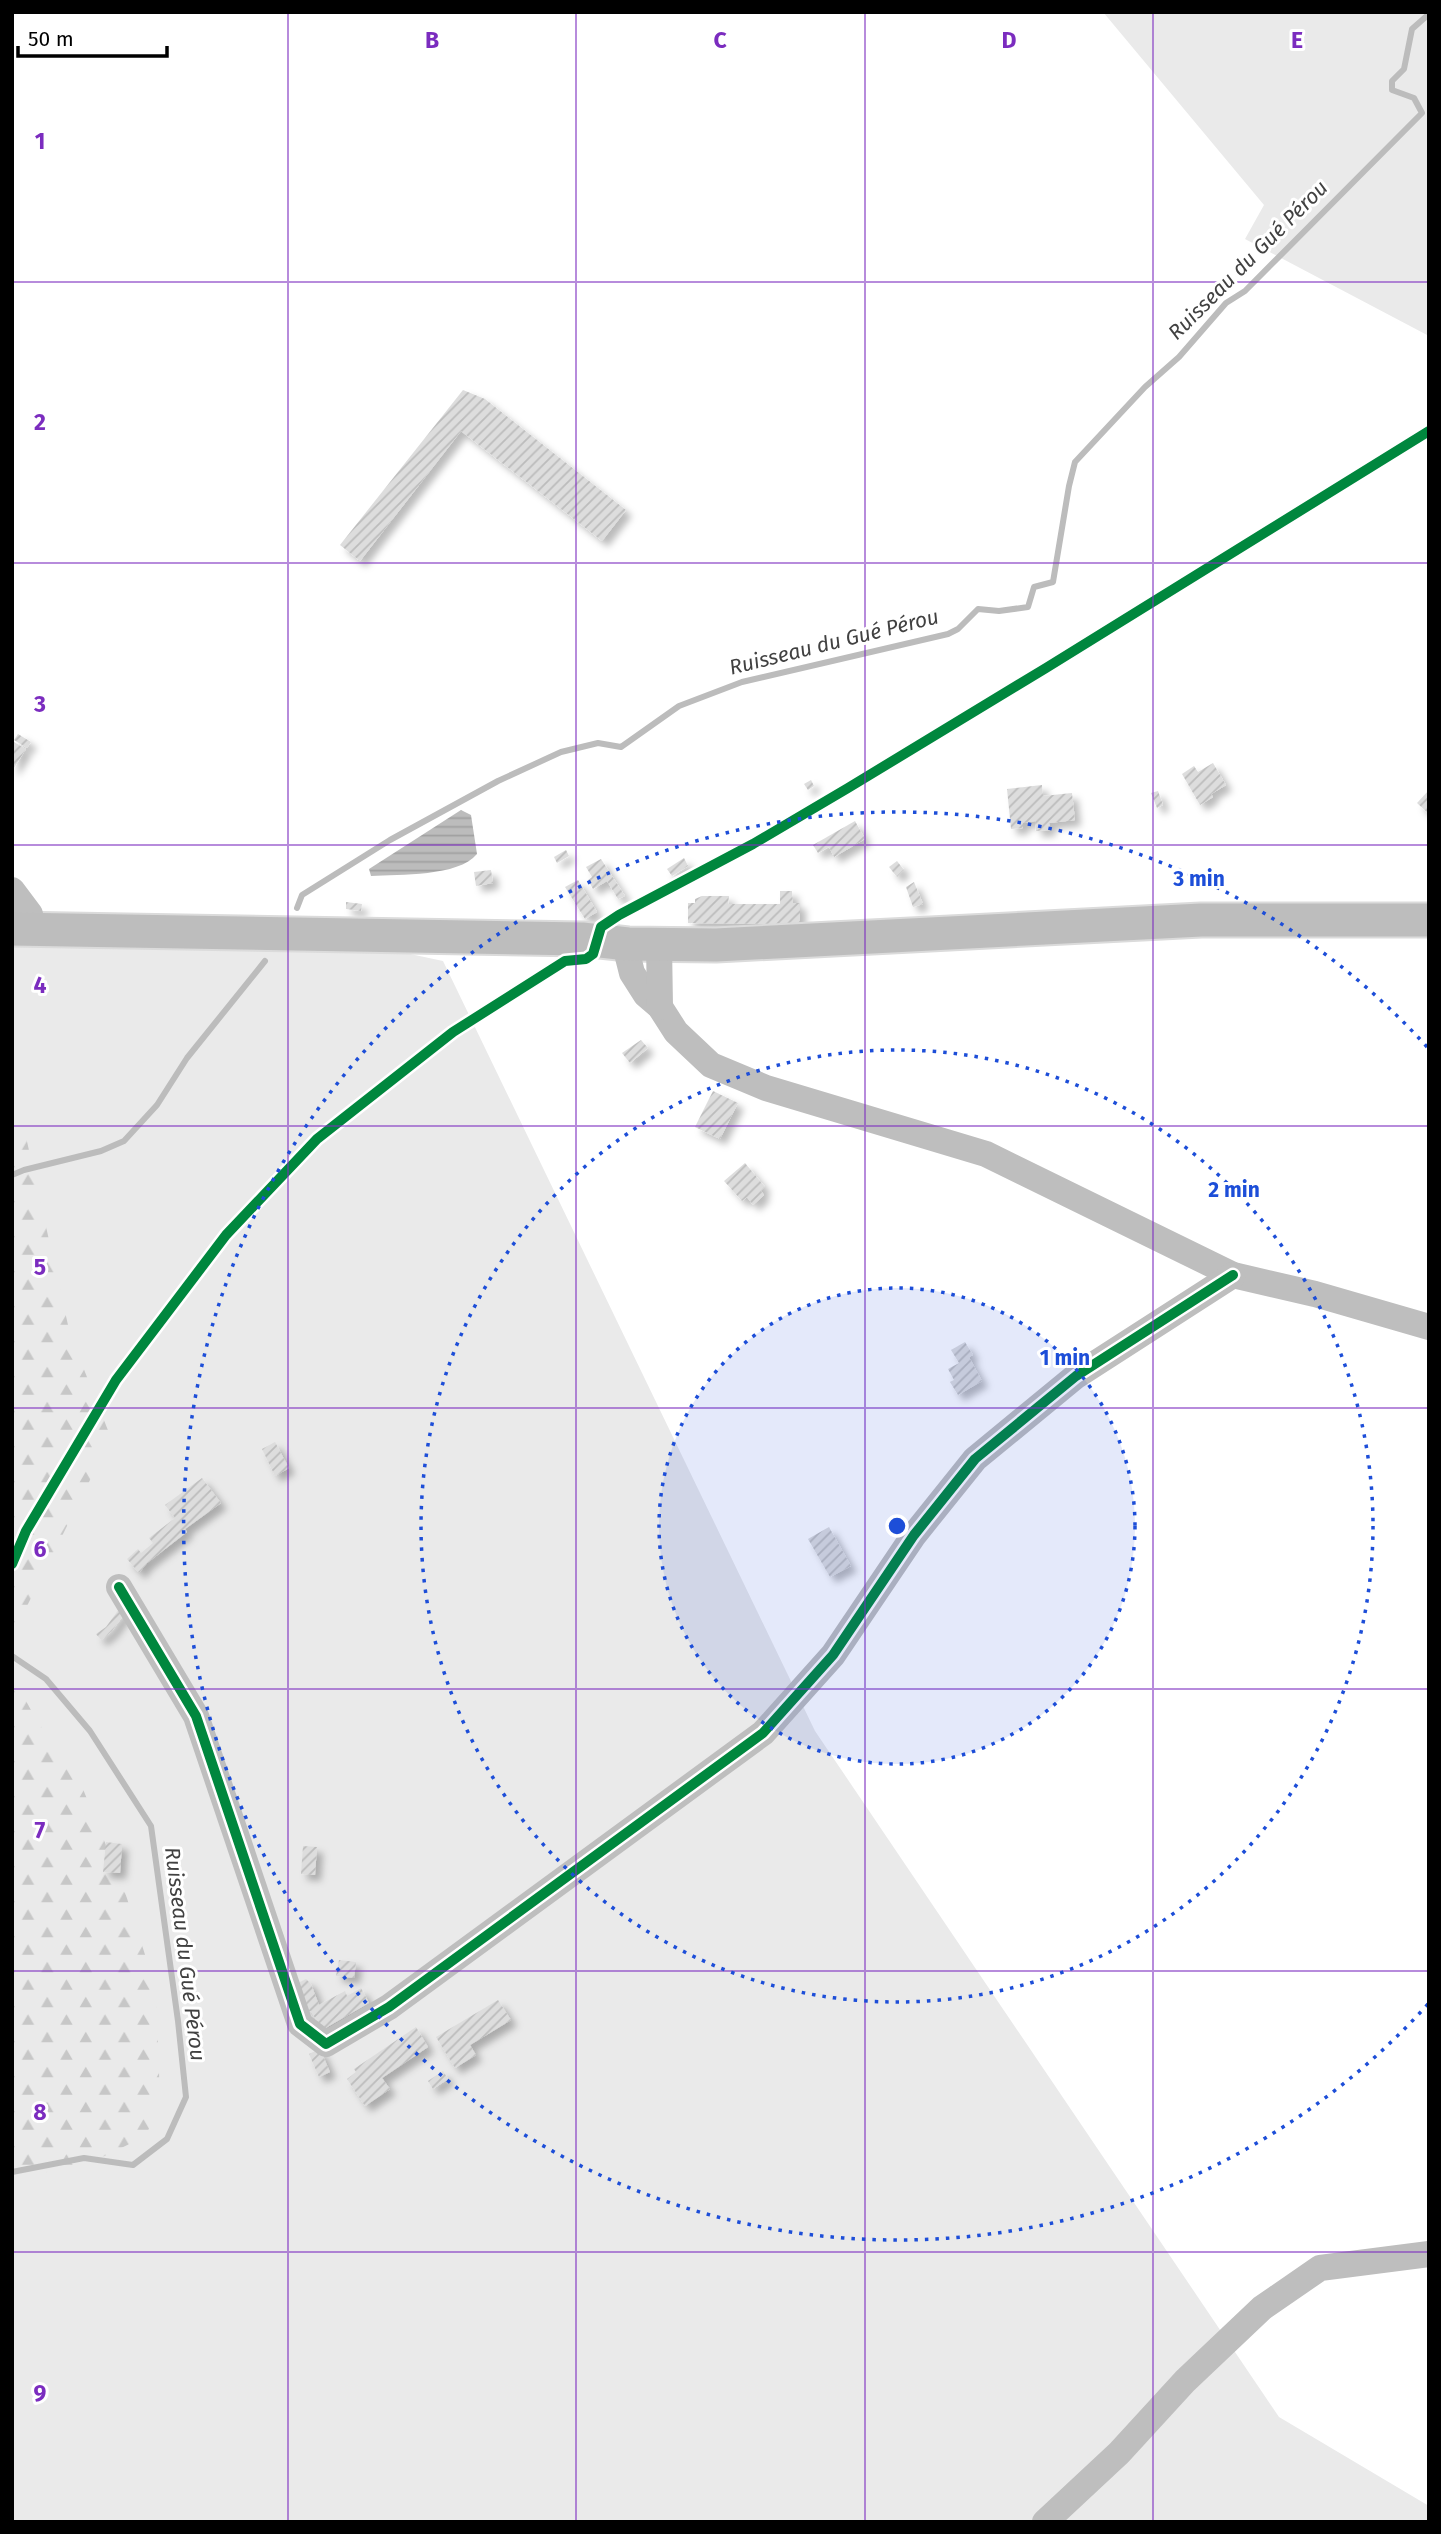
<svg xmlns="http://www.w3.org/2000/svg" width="1441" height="2534" font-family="'Fira Sans',sans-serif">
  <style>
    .green { fill: #eaeaea }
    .forest { fill: url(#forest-firs) }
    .water { fill: url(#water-rules) }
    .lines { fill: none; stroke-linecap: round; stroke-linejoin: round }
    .stream { stroke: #bcbcbc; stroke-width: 6 }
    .building { fill: url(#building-hatch); filter: url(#shadow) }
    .major-casing { stroke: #dbdbdb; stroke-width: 37 }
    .minor { stroke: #bebebe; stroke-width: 26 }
    .major { stroke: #bdbdbd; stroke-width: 33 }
    .cycleway-casing { stroke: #fff; stroke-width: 15 }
    .cycleway { stroke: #00873e; stroke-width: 10 }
    .grid { fill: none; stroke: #7b2cbf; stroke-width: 2; stroke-opacity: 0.55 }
    .ring { fill: none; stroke: #1d4ed8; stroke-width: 3.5; stroke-dasharray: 3.5 7 }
    .labels { text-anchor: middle; stroke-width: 6; stroke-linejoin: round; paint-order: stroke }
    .water-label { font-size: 21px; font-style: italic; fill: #414141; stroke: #fff }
    .grid-label { font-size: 23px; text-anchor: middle; font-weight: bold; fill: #7b2cbf; stroke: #fff; stroke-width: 6; stroke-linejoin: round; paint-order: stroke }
    .centre { fill: #1d4ed8; stroke: #fff; stroke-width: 3.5 }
    .ring-label { font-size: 21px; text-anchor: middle; font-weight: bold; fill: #1d4ed8; stroke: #fff; stroke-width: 6; stroke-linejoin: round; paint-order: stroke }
  </style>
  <defs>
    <pattern id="forest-firs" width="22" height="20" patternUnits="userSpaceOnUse" patternTransform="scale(1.75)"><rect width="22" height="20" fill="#eaeaea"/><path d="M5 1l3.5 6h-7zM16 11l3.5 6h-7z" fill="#c7c7c7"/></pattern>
    <pattern id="water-rules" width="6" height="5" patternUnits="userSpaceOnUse" patternTransform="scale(1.75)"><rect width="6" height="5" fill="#bcbcbc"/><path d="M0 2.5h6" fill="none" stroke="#a0a0a0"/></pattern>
    <pattern id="building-hatch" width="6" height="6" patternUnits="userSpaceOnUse" patternTransform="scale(1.75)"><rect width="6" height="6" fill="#ddd"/><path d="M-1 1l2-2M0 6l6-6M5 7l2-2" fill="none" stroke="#bcbcbc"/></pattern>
    <filter id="shadow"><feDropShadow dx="6" dy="6" stdDeviation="3.5" flood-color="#0004"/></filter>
  </defs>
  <rect width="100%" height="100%" fill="#fff"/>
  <g class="green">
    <path d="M 1103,12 L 1429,12 L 1429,336 L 1245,239 L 1264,205 Z"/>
    <path d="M 274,925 L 443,961 L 815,1731 L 1279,2417 L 1429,2506 L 1429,2522 L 12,2522 L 12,940 Z"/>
  </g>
  <path class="forest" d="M 26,1137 L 70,1334 L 111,1438 L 23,1614 L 15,1681 L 37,1721 L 78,1777 L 124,1889 L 156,1989 L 160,2100 L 146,2136 L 88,2164 L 12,2179 L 12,1142 Z"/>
  <path class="water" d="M 461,810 L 471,815 L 477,854 C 458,877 400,874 371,876 L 369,869 Z"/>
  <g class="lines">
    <g class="stream">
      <path d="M 297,908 L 302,895 L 390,840 L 498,781 L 561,752 L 598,743 L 621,747 L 679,706 L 742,682 L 948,634 L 958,629 L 978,609 L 999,611 L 1028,607 L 1034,587 L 1053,582 L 1069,486 L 1075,462 L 1145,387 L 1179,357 L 1226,303 L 1245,291 L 1422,113 L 1414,98 L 1392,90 L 1392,81 L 1404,69 L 1412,29 L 1429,14"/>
      <path d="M 12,1175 L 24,1170 L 101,1151 L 124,1141 L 157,1105 L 187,1058 L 265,961"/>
      <path d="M 12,1656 L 46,1679 L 90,1731 L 151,1826 L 178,2021 L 186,2097 L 167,2139 L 133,2165 L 84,2158 L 12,2172"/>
    </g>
  </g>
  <g class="building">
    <path d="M 463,390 L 485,399 L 626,510 L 602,541 L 461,431 L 360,561 L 340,545 Z"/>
    <path d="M 18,734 L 31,742 L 27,748 L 14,740 Z"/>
    <path d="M 12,741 L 26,749 L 12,771 Z"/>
    <path d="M 1213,763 L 1226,785 L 1211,794 L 1213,797 L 1200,805 L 1182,774 L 1194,766 L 1198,772 Z"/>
    <path d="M 811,780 L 814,786 L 808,790 L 804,784 Z"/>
    <path d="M 1042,785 L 1043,796 L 1072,793 L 1075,820 L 1049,823 L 1050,830 L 1036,831 L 1035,821 L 1023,823 L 1023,828 L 1011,829 L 1007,789 Z"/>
    <path d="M 1429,790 L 1429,814 L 1417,803 Z"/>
    <path d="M 1158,791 L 1163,805 L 1157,808 L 1151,793 Z"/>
    <path d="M 855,821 L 865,839 L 834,857 L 829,847 L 818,853 L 813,845 Z"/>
    <path d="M 566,850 L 569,856 L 557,863 L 554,857 Z"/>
    <path d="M 684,858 L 688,866 L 672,876 L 667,869 Z"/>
    <path d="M 601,859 L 625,896 L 618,899 L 607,881 L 593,889 L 588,880 L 592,877 L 586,867 Z"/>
    <path d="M 897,861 L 904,870 L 897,877 L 889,867 Z"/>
    <path d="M 491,870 L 493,883 L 476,886 L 474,872 Z"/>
    <path d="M 578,880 L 597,912 L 585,919 L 565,887 Z"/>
    <path d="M 914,882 L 923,904 L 913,907 L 906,887 Z"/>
    <path d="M 780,891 L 792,891 L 793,903 L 800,903 L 800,922 L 785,924 L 688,923 L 688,903 L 695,903 L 695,899 L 702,896 L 729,896 L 728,904 L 780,904 Z"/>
    <path d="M 346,902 L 362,904 L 361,911 L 346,909 Z"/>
    <path d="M 641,1040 L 648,1048 L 630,1063 L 622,1053 Z"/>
    <path d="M 713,1091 L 738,1103 L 720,1139 L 695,1127 Z"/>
    <path d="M 745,1163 L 765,1187 L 761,1191 L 764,1195 L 753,1205 L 747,1197 L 742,1201 L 724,1181 Z"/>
    <path d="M 965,1342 L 973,1355 L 969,1357 L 982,1381 L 958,1395 L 950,1382 L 954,1380 L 948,1369 L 959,1363 L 951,1350 Z"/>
    <path d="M 275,1442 L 289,1468 L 275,1476 L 262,1449 Z"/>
    <path d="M 202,1478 L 221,1503 L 185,1529 L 187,1532 L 147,1563 L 139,1573 L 127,1559 L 138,1549 L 141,1553 L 153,1543 L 149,1538 L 175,1518 L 165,1505 Z"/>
    <path d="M 829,1527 L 851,1566 L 830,1577 L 808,1539 Z"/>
    <path d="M 119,1609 L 125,1613 L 112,1631 L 101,1640 L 96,1634 L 106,1627 Z"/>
    <path d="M 106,1842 L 122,1844 L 120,1873 L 103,1872 Z"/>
    <path d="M 303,1846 L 317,1847 L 315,1875 L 301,1874 Z"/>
    <path d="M 339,1960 L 356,1962 L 354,1978 L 336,1976 Z"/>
    <path d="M 306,1979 L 311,1984 L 319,2005 L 345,1991 L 347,1996 L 361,1988 L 369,2003 L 322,2030 L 311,2011 L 308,2012 L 298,1983 Z"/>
    <path d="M 498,2000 L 511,2020 L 470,2045 L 476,2055 L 455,2068 L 436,2037 Z"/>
    <path d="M 416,2027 L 428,2047 L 382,2078 L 390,2089 L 365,2106 L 347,2079 L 356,2072 L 354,2069 Z"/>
    <path d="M 320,2049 L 330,2072 L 319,2077 L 309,2054 Z"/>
    <path d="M 443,2071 L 448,2079 L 433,2089 L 428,2081 Z"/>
  </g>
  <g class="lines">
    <g class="major-casing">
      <path id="major" d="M 12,929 L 582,939 L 628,944 L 716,945 L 1201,920 L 1429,920"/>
    </g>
    <g class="minor">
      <path d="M 12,890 L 30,914 L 32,929"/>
      <path d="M 628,944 L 628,957 L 632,973 L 646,995 L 660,1007 L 676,1032 L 711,1065 L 766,1088 L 986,1154 L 1233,1275 L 1315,1294 L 1429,1327"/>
      <path d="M 659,944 L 660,1007"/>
      <path d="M 119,1587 L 196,1716 L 300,2024 L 326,2044 L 389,2007 L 763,1733 L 833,1655 L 914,1535 L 975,1459 L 1076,1376 L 1233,1275"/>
      <path d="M 1045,2522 L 1119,2453 L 1185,2381 L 1262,2308 L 1320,2268 L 1429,2254"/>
    </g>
    <use href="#major" class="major"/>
    <g class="cycleway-casing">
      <g id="cycleway">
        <path d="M 12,1564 L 26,1531 L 116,1380 L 226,1235 L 317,1139 L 453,1032 L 565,961 L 586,959 L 593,954 L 601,927 L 619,915 L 753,844 L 848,788 L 1046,668 L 1429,431"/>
        <path d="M 119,1587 L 196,1716 L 300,2024 L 326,2044 L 389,2007 L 763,1733 L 833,1655 L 914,1535 L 975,1459 L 1076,1376 L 1233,1275"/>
      </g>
    </g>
    <use href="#cycleway" class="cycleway"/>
  </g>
  <path class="grid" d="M 288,12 L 288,2522M 576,12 L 576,2522M 865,12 L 865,2522M 1153,12 L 1153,2522M 12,282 L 1429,282M 12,563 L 1429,563M 12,845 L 1429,845M 12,1126 L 1429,1126M 12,1408 L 1429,1408M 12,1689 L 1429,1689M 12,1971 L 1429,1971M 12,2252 L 1429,2252"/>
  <circle cx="897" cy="1526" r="238" fill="#1d4ed8" fill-opacity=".12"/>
  <g class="ring">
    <circle cx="897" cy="1526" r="238"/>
    <circle cx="897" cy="1526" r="476"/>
    <path d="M1428 2004A714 714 0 1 1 1428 1048"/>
  </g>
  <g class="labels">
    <g class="water-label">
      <text transform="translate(1248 260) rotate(-45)" y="7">Ruisseau du Gué Pérou</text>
      <text transform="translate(834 642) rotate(-14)" y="7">Ruisseau du Gué Pérou</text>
      <text transform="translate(185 1954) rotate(83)" y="7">Ruisseau du Gué Pérou</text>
    </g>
  </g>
  <g class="grid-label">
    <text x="432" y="48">B</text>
    <text x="720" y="48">C</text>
    <text x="1009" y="48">D</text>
    <text x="1297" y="48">E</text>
    <text x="40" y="149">1</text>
    <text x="40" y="430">2</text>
    <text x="40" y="712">3</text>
    <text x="40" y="993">4</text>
    <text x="40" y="1275">5</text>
    <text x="40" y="1557">6</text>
    <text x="40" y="1838">7</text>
    <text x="40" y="2120">8</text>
    <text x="40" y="2401">9</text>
  </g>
  <circle cx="897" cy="1526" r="10" class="centre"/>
  <g class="ring-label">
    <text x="1199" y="886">3 min</text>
    <text x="1234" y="1197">2 min</text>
    <text x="1065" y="1365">1 min</text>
  </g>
  <rect width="1441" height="2534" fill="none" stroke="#000000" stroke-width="28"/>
  <path d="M18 46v10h149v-10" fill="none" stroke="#000000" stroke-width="3.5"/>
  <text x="28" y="46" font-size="21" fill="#000000" stroke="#ffffff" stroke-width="5" paint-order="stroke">50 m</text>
</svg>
